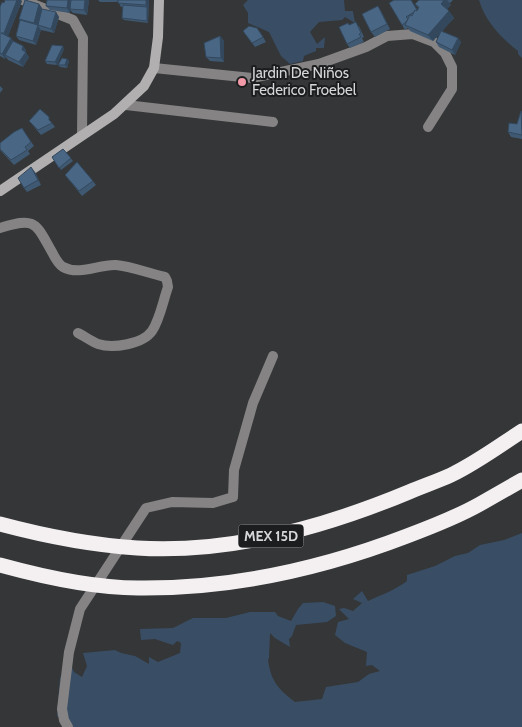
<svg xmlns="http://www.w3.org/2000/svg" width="522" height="727" font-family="Cabin,sans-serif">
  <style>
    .green { fill: #394e64 }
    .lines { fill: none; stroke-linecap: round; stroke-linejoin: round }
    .street { stroke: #858384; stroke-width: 10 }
    .secondary { stroke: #b2afb0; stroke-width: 10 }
    .highway { stroke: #f4f0f1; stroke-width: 15 }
    .wall { fill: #3f5972 }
    .shaded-wall { fill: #33485d }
    .building { fill: #496785; stroke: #33485d }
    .poi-dot { fill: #f39aa8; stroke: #1c1d1e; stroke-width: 2 }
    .labels { text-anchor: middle; stroke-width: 4; stroke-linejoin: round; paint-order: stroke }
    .shield { fill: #1c1d1e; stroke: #9e9fa0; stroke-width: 1 }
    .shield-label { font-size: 14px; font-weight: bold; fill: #d5d7d8 }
    .poi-label { font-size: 15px; fill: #d5d7d8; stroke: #1c1d1e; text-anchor: start }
  </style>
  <rect width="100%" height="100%" fill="#343638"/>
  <g class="green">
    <path d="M 248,0 L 344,0 L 345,11 L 353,11 L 355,23 L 345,17 L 342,20 L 319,22 L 310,32 L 317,44 L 325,37 L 324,48 L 316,48 L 316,51 L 304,56 L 303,61 L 290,64 L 281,56 L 269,32 L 248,23 L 248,13 L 243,5 Z"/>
    <path d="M 479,0 L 522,0 L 522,58 L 518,54 L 518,51 C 501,38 485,21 479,0 Z"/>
    <path d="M 522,533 L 522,727 L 67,727 L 66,723 L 57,716 L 60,678 L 64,672 L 63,661 L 69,661 L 74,672 L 82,677 L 87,666 L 83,653 L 115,650 L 121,653 L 135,656 L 149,664 L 149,657 L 158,662 L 180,653 L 181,643 L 177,641 L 173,645 L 155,639 L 141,640 L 140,629 L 173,628 L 193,618 L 226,618 L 250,612 L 275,612 L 278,616 L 291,621 L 298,609 L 303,603 L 323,602 L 335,606 L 336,616 L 327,622 L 296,625 L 292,636 L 289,639 L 290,647 L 275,638 L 270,633 L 269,658 L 268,660 C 271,681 278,689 295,702 L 322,699 L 326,687 L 358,682 L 369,674 L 380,671 L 372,665 L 366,666 L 367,652 L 345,643 L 335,635 L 338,622 L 349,619 L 339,609 L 344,608 L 353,611 L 362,603 L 353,599 L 362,591 L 368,601 C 381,595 395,590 407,581 L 407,575 L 435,566 L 455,556 L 468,553 L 480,545 L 504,540 Z"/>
  </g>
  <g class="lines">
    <g class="street">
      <path d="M 23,0 L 73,20 L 83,38 L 82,135"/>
      <path d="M 154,68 L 252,78 L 319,64 L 366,47 L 387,36 L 413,34 L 434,42 L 445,53 L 452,67 L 452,89 L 428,127"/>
      <path d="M 126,105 L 273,122"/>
      <path d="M 0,228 C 36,217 35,222 52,252 C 55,258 58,264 63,267 C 80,276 99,264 116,265 C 131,266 150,274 165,277 L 167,281 L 168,287 C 163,301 160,319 152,331 C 143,344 113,349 98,344 C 91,341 84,336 78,333"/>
      <path d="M 68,727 L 64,720 L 62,709 L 69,652 L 80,609 L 146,508 L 172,502 L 213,503 L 233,497 L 234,470 L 253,403 L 273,356"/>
    </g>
    <path class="secondary" d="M 0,191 L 114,114 L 144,86 L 154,68 L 158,37 L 159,0"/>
    <g class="highway">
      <path d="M 0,524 C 45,536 91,545 137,548 C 230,554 325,527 409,492 C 423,486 438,481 451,475 C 476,463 499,446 522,431"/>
      <path d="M 0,565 C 40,576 96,588 138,588 C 230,589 321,569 407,536 C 431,527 457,517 480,504 C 494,496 508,488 522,480"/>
    </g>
  </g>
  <g class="wall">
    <path d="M 47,0 L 89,0 L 87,15 L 73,13 L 70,10 L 70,13 L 50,10 L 46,6 Z"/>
    <path d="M 98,0 L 149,0 L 148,23 L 124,20 L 122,18 L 123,7 L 121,7 L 118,1 L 117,2 L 100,2 Z"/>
    <path d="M 411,0 L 418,11 L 419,9 L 415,4 L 419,0 L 453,0 L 450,3 L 449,3 L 451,5 L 447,9 L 454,18 L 442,31 L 458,38 L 461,42 L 455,55 L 439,47 L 436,42 L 440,33 L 433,41 L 410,31 L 408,28 L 405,30 L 402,25 Z"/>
    <path d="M 22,1 L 8,36 L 11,38 L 14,42 L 23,46 L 26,50 L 25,52 L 29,57 L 23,67 L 8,60 L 6,57 L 5,59 L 0,56 L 0,7 L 4,3 Z"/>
    <path d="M 39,4 L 42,9 L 56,12 L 59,17 L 54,33 L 41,30 L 36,45 L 19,40 L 16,36 L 20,20 L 19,19 Z"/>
    <path d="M 381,11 L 390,29 L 375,37 L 371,32 Z"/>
    <path d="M 350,25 L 359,26 L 364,37 L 362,38 L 364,42 L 350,48 L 347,44 Z"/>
    <path d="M 243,31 L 260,32 L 266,42 L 255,47 Z"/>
    <path d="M 220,36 L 224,41 L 224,62 L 210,61 L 206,57 Z"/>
    <path d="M 64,49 L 57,65 L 47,64 L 45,61 Z"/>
    <path d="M 67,59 L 69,61 L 67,68 L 60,67 L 58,65 Z"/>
    <path d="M 0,86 L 3,89 L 0,93 Z"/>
    <path d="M 522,111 L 522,139 L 511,137 L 508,132 L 517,124 Z"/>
    <path d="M 29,121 L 52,122 L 52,123 L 55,127 L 41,135 Z"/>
    <path d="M 22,128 L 34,146 L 28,151 L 30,154 L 14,165 L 0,150 L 0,143 Z"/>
    <path d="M 63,149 L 73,161 L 61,170 L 52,157 Z"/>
    <path d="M 35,172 L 41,185 L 27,192 L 24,188 Z"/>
    <path d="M 65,175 L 93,181 L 96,185 L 82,196 Z"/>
  </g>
  <g class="shaded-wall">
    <path d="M 17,0 L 21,0 L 22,1 L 7,38 L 4,33 Z"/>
    <path d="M 68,0 L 72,0 L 70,13 L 67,8 Z"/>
    <path d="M 85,0 L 89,0 L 87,15 L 84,10 Z"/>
    <path d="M 146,0 L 149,0 L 148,23 L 147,21 L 147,7 L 146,5 Z"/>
    <path d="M 444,0 L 447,0 L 451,5 L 445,11 L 441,4 Z"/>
    <path d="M 39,4 L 42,8 L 38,26 L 41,30 L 36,45 L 33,41 L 37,27 L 34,23 Z"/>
    <path d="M 378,6 L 381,11 L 390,29 L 387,24 Z"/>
    <path d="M 449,11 L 454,18 L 433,41 L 428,35 Z"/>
    <path d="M 56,12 L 59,17 L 54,33 L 51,29 Z"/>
    <path d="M 220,36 L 224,41 L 224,62 L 221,58 Z"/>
    <path d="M 11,38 L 14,42 L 5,55 L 6,57 L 5,59 L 2,54 Z"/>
    <path d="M 458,38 L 461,42 L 455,55 L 452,50 Z"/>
    <path d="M 23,46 L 26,50 L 25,54 L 22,50 Z"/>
    <path d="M 63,46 L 64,49 L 57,65 L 55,62 Z"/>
    <path d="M 26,52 L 29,57 L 23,67 L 19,62 Z"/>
    <path d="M 67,59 L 69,61 L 67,68 L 65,65 Z"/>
    <path d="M 31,167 L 35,172 L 41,185 L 38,180 Z"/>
  </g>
  <g class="building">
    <path d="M 5,0 L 17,0 L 4,33 L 1,33 L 11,38 L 2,54 L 0,53 L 0,7 L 2,2 L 4,3 Z"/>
    <path d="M 25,0 L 39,4 L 34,23 L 19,19 Z"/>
    <path d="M 47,0 L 68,0 L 67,8 L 46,6 Z"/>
    <path d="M 71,0 L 85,0 L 84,10 L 70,9 Z"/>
    <path d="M 118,0 L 146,0 L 146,5 L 118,3 Z"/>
    <path d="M 394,0 L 411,0 L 417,10 L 416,11 L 415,10 L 414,12 L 406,17 L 408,19 L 406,22 L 402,25 L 389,3 Z"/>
    <path d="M 419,0 L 444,0 L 441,4 L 449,11 L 428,35 L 405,25 L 410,15 L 412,16 L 415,10 L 417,11 L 419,7 L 415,4 Z"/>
    <path d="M 123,5 L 147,7 L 147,21 L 122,18 Z"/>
    <path d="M 378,6 L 387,24 L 371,32 L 362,14 Z"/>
    <path d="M 42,9 L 56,12 L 51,29 L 38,25 L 33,41 L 16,36 L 20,20 L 38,25 Z"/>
    <path d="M 356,22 L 361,33 L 359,34 L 361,37 L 347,44 L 339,27 L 348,23 L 349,25 Z"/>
    <path d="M 249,26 L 257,28 L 263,37 L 252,43 L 243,31 Z"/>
    <path d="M 441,31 L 458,38 L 452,50 L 436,42 Z"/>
    <path d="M 220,36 L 221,58 L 206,57 L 204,43 Z"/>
    <path d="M 13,41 L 23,46 L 22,50 L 26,52 L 19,62 L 5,55 Z"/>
    <path d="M 52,45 L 63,46 L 55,62 L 45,61 Z"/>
    <path d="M 62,58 L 67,59 L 65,65 L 58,65 Z"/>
    <path d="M 40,109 L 49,117 L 49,120 L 52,123 L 38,130 L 29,121 Z"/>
    <path d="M 521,111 L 522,135 L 508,132 L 509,123 L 517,124 Z"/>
    <path d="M 22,128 L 31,142 L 25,147 L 27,150 L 11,160 L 0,149 L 0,143 L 14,132 Z"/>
    <path d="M 63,149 L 71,158 L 59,168 L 52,157 Z"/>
    <path d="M 77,162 L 93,181 L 79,191 L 65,175 Z"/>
    <path d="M 31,167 L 38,180 L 24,188 L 18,178 Z"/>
  </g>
  <circle class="poi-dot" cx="242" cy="82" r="5"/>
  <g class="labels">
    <rect class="shield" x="238.5" y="524.5" width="65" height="23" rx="4"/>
    <g class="shield-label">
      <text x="271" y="541">MEX 15D</text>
    </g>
    <g class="poi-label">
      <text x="252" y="78">Jardin De Niños<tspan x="252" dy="17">Federico Froebel</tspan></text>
    </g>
  </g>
</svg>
